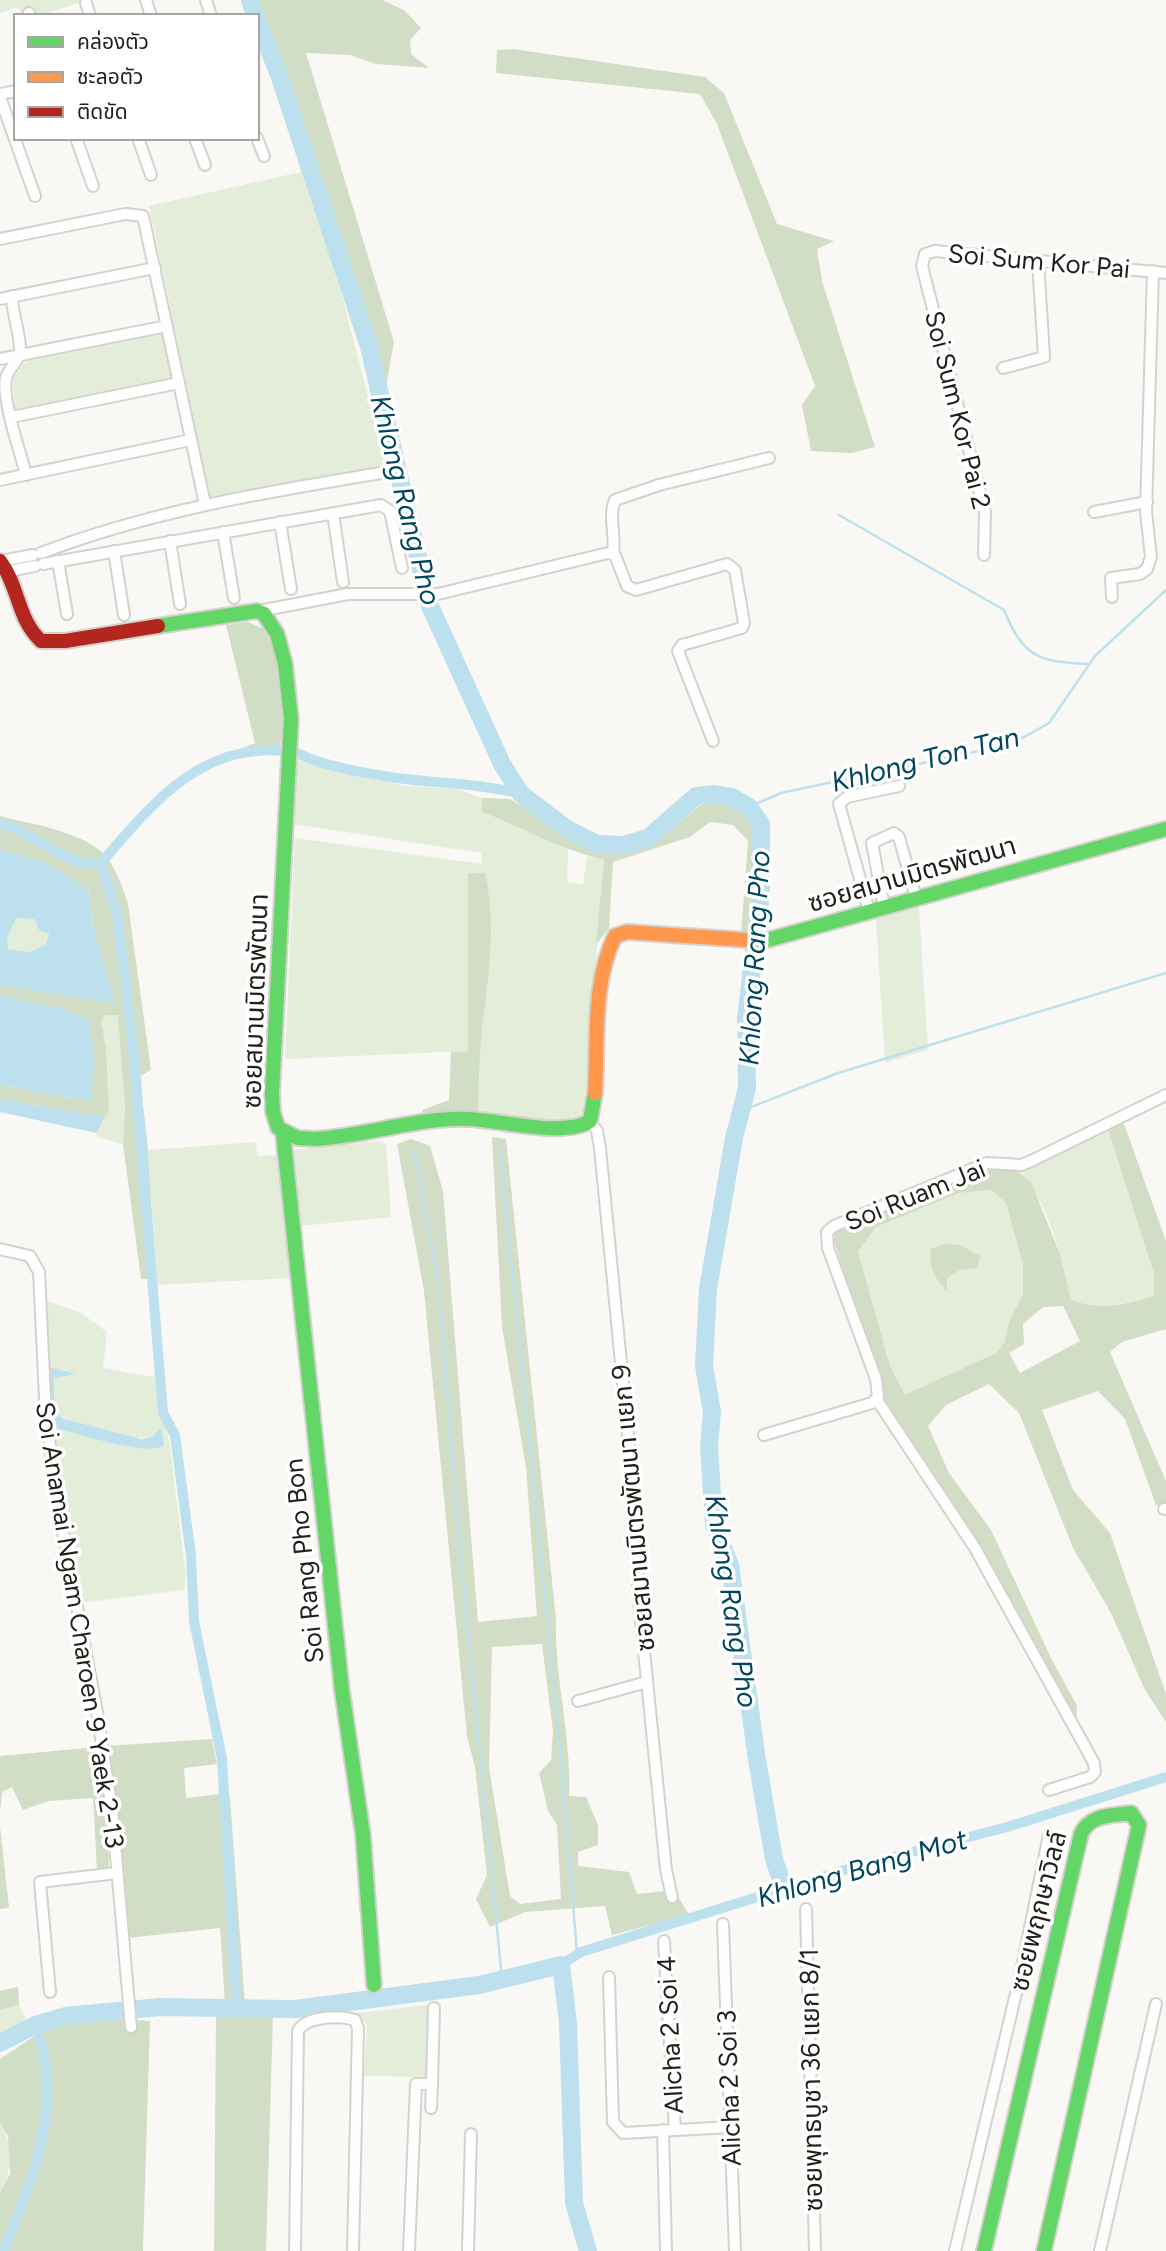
<svg xmlns="http://www.w3.org/2000/svg" width="1166" height="2251" font-family="Figtree,'Noto Sans Thai',sans-serif">
  <style>
    .green { fill: #e4ecda; fill-rule: evenodd }
    .forest { fill: #d2ddc5; fill-rule: evenodd }
    .water { fill: #bde0ef; fill-rule: evenodd }
    .lines { fill: none; stroke-linecap: round; stroke-linejoin: round }
    .stream { stroke: #bde0ef; stroke-width: 2.5 }
    .canal { stroke: #bde0ef; stroke-width: 10 }
    .river { stroke: #bde0ef; stroke-width: 18 }
    .street-casing { stroke: #d5d2cd; stroke-width: 14 }
    .fast-casing { stroke: #d5d2cd; stroke-width: 18 }
    .slow-casing { stroke: #d5d2cd; stroke-width: 18 }
    .jam-casing { stroke: #d5d2cd; stroke-width: 18 }
    .street { stroke: #fefefe; stroke-width: 10 }
    .fast { stroke: #63d668; stroke-width: 14 }
    .slow { stroke: #ff974d; stroke-width: 14 }
    .jam { stroke: #b3261e; stroke-width: 14 }
    .labels { text-anchor: middle; stroke-width: 7; stroke-linejoin: round; paint-order: stroke }
    .street-label { font-size: 26px; fill: #231e19; stroke: #fff }
    .water-label { font-size: 28px; font-style: italic; fill: #00465e; stroke: #fff }
  </style>
  <rect width="100%" height="100%" fill="#faf8f5"/>
  <g class="green">
    <path d="M 0,0 L 87,0 L 38,16 L 21,16 L 18,7 L 0,13 Z"/>
    <path d="M 304,167 L 342,296 L 386,466 L 210,497 L 149,206 L 301,172 Z"/>
    <path d="M 163,331 L 173,380 L 15,411 L 13,378 L 29,358 Z"/>
    <path d="M 297,760 L 405,786 L 457,789 L 482,798 L 482,812 L 548,838 L 568,849 L 567,882 L 583,885 L 587,856 L 604,860 L 583,1121 L 478,1116 L 480,1055 L 468,1051 L 285,1059 L 295,838 L 482,864 L 481,853 L 294,824 Z"/>
    <path d="M 919,907 L 928,1050 L 885,1063 L 876,919 Z"/>
    <path d="M 16,917 L 34,919 L 49,933 L 46,945 L 29,952 L 8,949 L 7,938 Z"/>
    <path d="M 105,1015 L 118,1015 L 119,1019 L 125,1109 L 123,1144 L 99,1138 L 96,1133 L 109,1110 L 106,1047 L 101,1020 Z"/>
    <path d="M 1117,1123 L 1154,1275 L 1155,1296 C 1127,1303 1099,1311 1071,1300 C 1062,1261 1048,1195 1016,1171 Z"/>
    <path d="M 382,1141 L 386,1144 L 391,1217 L 299,1226 L 292,1150 Z"/>
    <path d="M 256,1142 L 257,1156 L 278,1155 L 291,1278 L 157,1285 L 148,1150 Z"/>
    <path d="M 991,1190 L 1006,1203 L 1023,1265 L 1023,1294 L 1009,1321 L 1005,1342 L 996,1353 L 905,1396 L 890,1366 L 858,1253 L 876,1227 L 959,1193 Z"/>
    <path d="M 45,1300 L 81,1313 L 107,1332 L 103,1368 L 155,1377 L 170,1445 L 186,1577 L 184,1590 L 80,1603 L 49,1409 ZM 51,1369 L 74,1374 L 54,1377 L 55,1412 C 78,1429 124,1441 152,1437 L 158,1449 L 58,1429 L 51,1410 Z"/>
    <path d="M 19,2005 L 27,2022 L 0,2037 L 0,2010 Z"/>
    <path d="M 429,2005 L 427,2077 L 364,2076 L 367,2025 L 356,2013 Z"/>
    <path d="M 0,2123 C 14,2145 12,2171 0,2193 Z"/>
  </g>
  <g class="forest">
    <path d="M 258,0 L 382,0 L 404,10 L 421,28 L 410,40 L 411,54 L 429,68 L 376,64 L 350,55 L 306,53 L 394,342 L 385,392 L 289,77 Z"/>
    <path d="M 513,49 L 705,77 L 724,93 L 777,224 L 834,241 L 817,249 L 822,281 L 875,447 L 852,453 L 811,451 L 802,405 L 815,386 L 717,124 L 700,94 L 496,73 L 497,50 Z"/>
    <path d="M 248,622 L 264,629 C 283,669 287,702 280,746 L 244,747 L 255,743 L 226,625 Z"/>
    <path d="M 482,798 L 510,799 L 581,842 L 601,850 L 626,849 L 666,834 L 699,806 L 716,798 C 728,802 746,809 752,821 C 766,846 753,904 751,934 L 741,934 L 748,841 L 733,825 L 710,822 L 690,837 L 613,862 L 609,929 L 596,944 L 604,860 C 564,851 521,827 482,812 Z"/>
    <path d="M 0,816 C 30,824 69,829 95,847 C 113,858 122,885 128,904 L 151,1070 L 140,1076 L 148,1150 L 156,1279 L 141,1279 L 123,1144 L 125,1109 L 118,1015 L 105,1015 L 101,1021 L 106,1047 L 109,1110 L 105,1117 L 0,1099 L 0,1085 L 91,1101 L 0,996 L 0,985 L 114,1002 L 93,926 L 88,889 L 45,862 L 0,850 Z"/>
    <path d="M 468,873 L 485,873 C 497,924 488,977 482,1029 C 479,1058 479,1087 478,1116 L 425,1117 L 422,1110 L 449,1100 L 451,1052 L 468,1051 Z"/>
    <path d="M 1117,1123 L 1124,1124 L 1166,1241 L 1166,1329 L 1122,1342 L 1110,1352 L 1166,1481 L 1166,1504 L 1156,1505 L 1125,1419 L 1098,1391 L 1042,1410 L 1073,1490 L 1110,1533 L 1166,1694 L 1166,1722 L 1145,1690 L 1111,1613 L 1073,1548 L 1019,1413 L 989,1384 L 946,1405 L 928,1426 L 949,1473 L 991,1530 L 1051,1658 L 1077,1706 L 1076,1729 L 1016,1608 L 885,1400 L 834,1241 L 835,1233 L 845,1225 L 975,1173 L 1001,1168 L 1016,1171 L 1031,1182 L 1060,1254 L 1071,1300 C 1099,1311 1127,1304 1154,1296 L 1154,1274 L 1109,1132 ZM 991,1190 L 1006,1203 L 1023,1265 L 1023,1294 L 1009,1321 L 1005,1342 L 996,1353 L 905,1395 L 890,1366 L 858,1252 L 876,1227 L 959,1193 ZM 1063,1306 L 1080,1341 L 1020,1373 L 1009,1353 L 1024,1344 L 1023,1324 L 1043,1307 Z"/>
    <path d="M 492,1137 L 506,1139 L 556,1619 C 554,1679 572,1736 569,1796 L 586,1797 L 598,1825 L 598,1845 L 578,1852 L 578,1866 L 629,1872 L 637,1894 L 674,1890 L 689,1915 L 612,1935 L 605,1906 L 525,1912 L 490,1927 L 476,1899 L 487,1875 L 475,1767 L 467,1736 L 424,1291 L 397,1144 L 411,1139 L 430,1146 L 443,1191 L 478,1622 L 537,1616 L 526,1467 L 502,1327 ZM 542,1644 L 553,1731 L 551,1760 L 539,1773 L 548,1811 L 557,1825 L 561,1899 L 520,1904 L 510,1896 L 489,1768 L 492,1647 Z"/>
    <path d="M 945,1244 L 960,1245 L 980,1256 L 977,1268 L 960,1270 L 947,1278 L 947,1291 C 934,1279 929,1266 931,1249 Z"/>
    <path d="M 212,1739 L 217,1764 L 184,1768 L 186,1798 L 219,1794 L 230,1798 L 245,2005 L 225,2003 L 220,1928 L 127,1938 L 106,1746 Z"/>
    <path d="M 97,1747 L 107,1815 L 109,1870 L 97,1870 L 93,1798 L 49,1801 L 23,1810 L 12,1787 L 2,1792 L 0,1812 L 0,1756 Z"/>
    <path d="M 0,1826 L 9,1908 L 0,1909 Z"/>
    <path d="M 18,1987 L 19,2005 L 0,2010 L 0,1991 Z"/>
    <path d="M 273,2016 L 266,2251 L 214,2251 L 216,2017 Z"/>
    <path d="M 123,2019 L 150,2021 L 143,2251 L 0,2251 L 0,2193 L 10,2174 L 8,2136 L 0,2123 L 0,2059 L 42,2031 L 75,2022 Z"/>
  </g>
  <g class="water">
    <path d="M 0,850 L 45,862 L 88,889 L 93,926 L 115,1003 L 0,985 ZM 16,918 L 34,919 L 40,931 L 49,933 L 46,945 L 29,952 L 8,949 L 7,938 Z"/>
    <path d="M 0,996 L 65,1010 L 89,1021 L 94,1053 L 91,1101 L 0,1085 Z"/>
    <path d="M 0,1099 L 105,1117 L 96,1133 L 0,1112 Z"/>
    <path d="M 51,1368 L 76,1374 L 54,1378 L 55,1412 L 64,1419 L 141,1439 L 152,1437 L 161,1428 L 164,1446 C 144,1456 81,1434 58,1429 L 51,1410 Z"/>
  </g>
  <g class="lines">
    <g class="stream">
      <path d="M 839,515 L 1004,610 C 1023,657 1039,662 1087,664"/>
      <path d="M 749,807 L 781,793 L 1012,744 L 1049,723 L 1095,656 L 1166,590"/>
      <path d="M 741,1111 L 838,1073 L 1166,973"/>
      <path d="M 414,1150 L 438,1277 L 459,1536 L 502,1979"/>
      <path d="M 500,1150 L 562,1766 L 577,1954"/>
    </g>
    <g class="canal">
      <path d="M 0,824 C 37,832 64,868 101,863 C 153,803 203,739 292,752 C 301,754 309,759 317,761 C 339,769 362,772 384,776 C 430,784 476,782 521,794"/>
      <path d="M 101,863 L 117,914 L 133,1044 L 163,1413 L 175,1435 L 191,1556 L 194,1621 L 222,1759 L 237,2010"/>
      <path d="M 561,1965 L 581,1952 L 854,1867 L 1007,1827 L 1166,1777"/>
      <path d="M 3,2251 C 33,2183 65,2099 35,2025"/>
    </g>
    <g class="river">
      <path d="M 250,0 L 255,16"/>
      <path d="M 257,20 L 279,75 L 369,347 L 429,604 L 502,764 L 521,794 L 567,829 L 597,844 L 624,845 L 648,838 L 696,796 L 715,794 L 732,797 L 749,807 L 761,824 L 761,893 L 746,1018 L 747,1088 L 734,1138 L 708,1289 L 704,1366 L 712,1412 L 709,1446 L 714,1525 L 730,1565 L 757,1760 L 774,1859 L 784,1889"/>
      <path d="M 0,2043 L 35,2025 L 65,2016 L 160,2007 L 295,2009 L 479,1985 L 561,1965 L 568,2023 L 574,2203 L 588,2251"/>
    </g>
    <g class="street-casing">
      <g id="street">
        <path d="M 146,0 L 151,16"/>
        <path d="M 206,0 L 211,16"/>
        <path d="M 86,3 L 90,16"/>
        <path d="M 29,13 L 30,16"/>
        <path d="M 0,94 L 16,91"/>
        <path d="M 0,97 L 35,196"/>
        <path d="M 76,138 L 93,186"/>
        <path d="M 138,138 L 151,175"/>
        <path d="M 195,138 L 205,165"/>
        <path d="M 257,138 L 264,156"/>
        <path d="M 0,239 L 125,214 L 143,216 L 205,504"/>
        <path d="M 12,296 C 12,315 20,331 20,350 C 20,361 9,367 6,378 C 2,402 20,450 26,475"/>
        <path d="M 0,299 L 155,268"/>
        <path d="M 0,359 L 167,326"/>
        <path d="M 1003,368 L 1044,357 L 1038,261"/>
        <path d="M 12,417 L 179,383"/>
        <path d="M 0,480 L 191,440"/>
        <path d="M 1094,512 L 1147,502"/>
        <path d="M 333,513 L 343,582"/>
        <path d="M 280,522 L 291,589"/>
        <path d="M 223,532 L 234,598"/>
        <path d="M 170,541 L 180,604"/>
        <path d="M 114,551 L 124,615"/>
        <path d="M 41,553 C 151,511 266,492 381,473"/>
        <path d="M 613,553 C 616,535 608,516 615,500 L 659,485 L 769,458"/>
        <path d="M 984,555 L 985,512 L 922,266 L 925,254 L 935,251 L 1166,273"/>
        <path d="M 1,561 L 33,555"/>
        <path d="M 58,561 L 67,614"/>
        <path d="M 43,564 L 381,505 L 390,511 L 402,568"/>
        <path d="M 9,571 L 35,566"/>
        <path d="M 1112,597 L 1111,578 L 1140,574 L 1147,569 L 1151,557 L 1146,512 L 1153,271"/>
        <path d="M 259,611 L 348,594 L 438,594 L 608,553 L 615,555 L 627,586 L 636,590 L 727,564 L 735,570 L 744,623 L 742,628 L 682,645 L 678,651 L 713,741"/>
        <path d="M 884,907 L 872,843 L 894,833 L 899,837 L 916,898"/>
        <path d="M 869,911 L 839,804 L 847,797 L 899,786"/>
        <path d="M 590,1121 L 597,1131 L 600,1148 L 633,1486 L 639,1601 L 666,1870 L 672,1897"/>
        <path d="M 0,1249 L 30,1256 L 39,1272 L 46,1418 L 62,1527 L 97,1712 L 112,1810 L 131,2027"/>
        <path d="M 877,1400 L 975,1548 L 1094,1763 L 1095,1772 L 1090,1777 L 1049,1790"/>
        <path d="M 764,1435 L 872,1403 L 878,1397 L 876,1379 L 828,1248 L 827,1232 L 834,1226 L 987,1163 L 1021,1165 L 1031,1161 L 1166,1095"/>
        <path d="M 1164,1509 L 1166,1509"/>
        <path d="M 578,1701 L 647,1682"/>
        <path d="M 806,1909 L 815,2251"/>
        <path d="M 723,1924 L 735,2251"/>
        <path d="M 664,1941 L 675,2130"/>
        <path d="M 609,1977 L 613,2122 L 623,2133 L 731,2127"/>
        <path d="M 50,1992 L 40,1882 L 117,1873"/>
        <path d="M 431,2108 L 432,2084"/>
        <path d="M 663,2130 L 666,2251"/>
        <path d="M 295,2251 L 298,2031 C 306,2016 340,2015 355,2020 L 358,2028 L 353,2251"/>
        <path d="M 409,2251 L 416,2084 L 432,2084 L 434,2008"/>
        <path d="M 468,2251 L 471,2134"/>
        <path d="M 955,2251 L 1021,1972 L 1049,1835"/>
        <path d="M 1100,2251 L 1156,2004"/>
      </g>
    </g>
    <g class="fast-casing">
      <g id="fast">
        <path d="M 158,626 L 257,611 L 264,614 L 277,634 L 285,664 L 291,719 L 272,1093 L 273,1112 L 278,1128 L 298,1138 L 315,1139 C 367,1136 417,1117 469,1119 C 500,1120 563,1138 590,1121 L 595,1093"/>
        <path d="M 747,940 L 764,941 L 1166,829"/>
        <path d="M 283,1133 L 342,1691 L 363,1835 L 374,1985"/>
        <path d="M 984,2251 L 1081,1834 C 1090,1814 1112,1816 1131,1813 L 1139,1825 L 1044,2251"/>
      </g>
    </g>
    <g class="slow-casing">
      <path id="slow" d="M 595,1093 C 598,1043 592,982 615,936 L 627,932 L 747,940"/>
    </g>
    <g class="jam-casing">
      <path id="jam" d="M 0,561 C 19,586 17,619 41,641 L 65,641 L 158,626"/>
    </g>
    <use href="#street" class="street"/>
    <use href="#fast" class="fast"/>
    <use href="#slow" class="slow"/>
    <use href="#jam" class="jam"/>
  </g>
  <g class="labels">
    <g class="street-label">
      <text transform="translate(1039 261) rotate(5)" y="9">Soi Sum Kor Pai</text>
      <text transform="translate(958 410) rotate(76)" y="9">Soi Sum Kor Pai 2</text>
      <text transform="translate(912 874) rotate(-16)" y="9">ซอยสมานมิตรพัฒนา</text>
      <text transform="translate(255 1001) rotate(-88)" y="9">ซอยสมานมิตรพัฒนา</text>
      <text transform="translate(915 1195) rotate(-22)" y="9">Soi Ruam Jai</text>
      <text transform="translate(633 1508) rotate(-95)" y="9">ซอยสมานมิตรพัฒนา แยก 9</text>
      <text transform="translate(304 1561) rotate(-96)" y="9">Soi Rang Pho Bon</text>
      <text transform="translate(80 1625) rotate(81)" y="9">Soi Anamai Ngam Charoen 9 Yaek 2-13</text>
      <text transform="translate(1038 1911) rotate(-76)" y="9">ซอยพฤกษาวิลล์</text>
      <text transform="translate(670 2035) rotate(-93)" y="9">Alicha 2 Soi 4</text>
      <text transform="translate(811 2080) rotate(-91)" y="9">ซอยพุทธบูชา 36 แยก 8/1</text>
      <text transform="translate(729 2088) rotate(-92)" y="9">Alicha 2 Soi 3</text>
    </g>
    <g class="water-label">
      <text transform="translate(406 500) rotate(76)" y="10">Khlong Rang Pho</text>
      <text transform="translate(925 759) rotate(-14)" y="10">Khlong Ton Tan</text>
      <text transform="translate(754 958) rotate(-87)" y="10">Khlong Rang Pho</text>
      <text transform="translate(732 1601) rotate(81)" y="10">Khlong Rang Pho</text>
      <text transform="translate(862 1868) rotate(-16)" y="10">Khlong Bang Mot</text>
    </g>
  </g>
  <rect x="14" y="14" width="245" height="126" fill="#ffffff" stroke="#a7a5a3" stroke-width="2"/>
  <rect x="28" y="37" width="35" height="10" fill="#63d668" stroke="#a7a5a3" stroke-width="2"/>
  <text x="77" y="49" font-size="21" fill="#231e19">คล่องตัว</text>
  <rect x="28" y="72" width="35" height="10" fill="#ff974d" stroke="#a7a5a3" stroke-width="2"/>
  <text x="77" y="84" font-size="21" fill="#231e19">ชะลอตัว</text>
  <rect x="28" y="107" width="35" height="10" fill="#b3261e" stroke="#a7a5a3" stroke-width="2"/>
  <text x="77" y="119" font-size="21" fill="#231e19">ติดขัด</text>
</svg>
